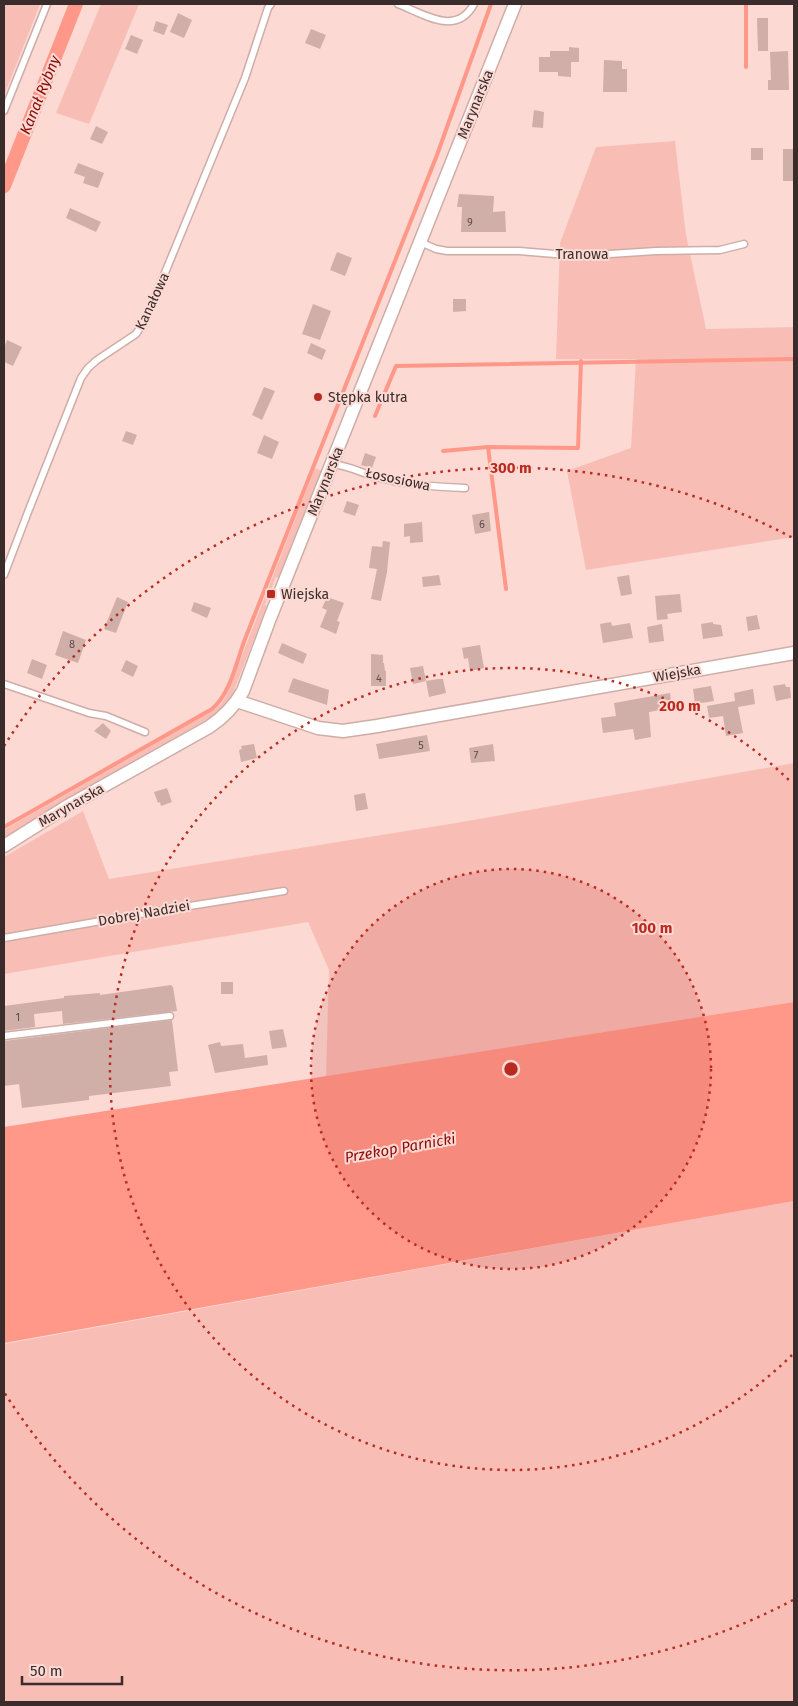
<svg xmlns="http://www.w3.org/2000/svg" width="798" height="1706" font-family="'Fira Sans',sans-serif">
  <style>
    .green { fill: #f8beb5 }
    .water { fill: #ff9889 }
    .lines { fill: none; stroke-linecap: round; stroke-linejoin: round }
    .stream { stroke: #ff9889; stroke-width: 4 }
    .canal { stroke: #ff9889; stroke-width: 14 }
    .building { fill: #d1afa9 }
    .lane-casing { stroke: #ceada7; stroke-width: 9 }
    .street-casing { stroke: #ceada7; stroke-width: 15 }
    .lane { stroke: #fff; stroke-width: 6 }
    .street { stroke: #fff; stroke-width: 12 }
    .ring { fill: none; stroke: #b92b20; stroke-width: 2.5; stroke-dasharray: 2.5 5 }
    .poi-dot { fill: #b92b20; stroke: #fcd9d3; stroke-width: 2 }
    .labels { text-anchor: middle; stroke-width: 4; stroke-linejoin: round; paint-order: stroke }
    .number-label { font-size: 11px; fill: #604d4a }
    .street-label { font-size: 14px; fill: #3a2c2a; stroke: #fcd9d3 }
    .poi-label { font-size: 14px; fill: #3a2c2a; stroke: #fcd9d3; text-anchor: start }
    .water-label { font-size: 15px; font-style: italic; fill: #870a06; stroke: #fcd9d3 }
    .centre { fill: #b92b20; stroke: #fcd9d3; stroke-width: 2.5 }
    .ring-label { font-size: 15px; text-anchor: middle; font-weight: bold; fill: #b92b20; stroke: #fcd9d3; stroke-width: 4; stroke-linejoin: round; paint-order: stroke }
  </style>
  <rect width="100%" height="100%" fill="#fcd9d3"/>
  <g class="green">
    <path d="M 4,4 L 40,4 L 4,96 Z"/>
    <path d="M 101,4 L 139,4 L 89,124 L 56,113 Z"/>
    <path d="M 675,141 L 686,235 L 706,329 L 794,327 L 794,537 L 586,570 L 567,471 L 631,448 L 636,359 L 556,359 L 560,243 L 596,147 Z"/>
    <path d="M 315,468 L 322,471 L 279,578 L 276,577 L 265,605 L 267,606 L 231,698 L 213,716 L 57,805 L 4,838 L 4,830 L 215,709 L 221,704 L 227,694 Z"/>
    <path d="M 794,763 L 794,1002 L 326,1077 L 329,970 L 308,922 L 4,974 L 4,857 L 83,811 L 109,879 L 456,823 Z"/>
    <path d="M 794,1201 L 794,1702 L 4,1702 L 4,1344 Z"/>
  </g>
  <path class="water" d="M 794,1002 L 794,1201 L 4,1343 L 4,1127 Z"/>
  <g class="lines">
    <g class="stream">
      <path d="M 746,4 L 746,67"/>
      <path d="M 375,416 L 396,366 L 794,359"/>
      <path d="M 443,451 L 488,447"/>
      <path d="M 506,589 L 488,447 L 578,448 L 581,361"/>
      <path d="M 4,827 L 212,709 C 231,693 236,662 245,639 L 437,155 L 491,4"/>
    </g>
    <path class="canal" d="M 4,186 L 76,4"/>
  </g>
  <g class="building">
    <path d="M 178,13 L 192,20 L 184,38 L 170,32 Z"/>
    <path d="M 757,18 L 768,18 L 768,51 L 758,51 Z"/>
    <path d="M 156,21 L 168,25 L 164,35 L 153,31 Z"/>
    <path d="M 311,29 L 326,35 L 320,49 L 305,43 Z"/>
    <path d="M 131,35 L 143,40 L 137,54 L 125,49 Z"/>
    <path d="M 569,47 L 579,48 L 579,62 L 571,62 L 571,77 L 558,76 L 558,72 L 539,72 L 539,57 L 550,57 L 550,51 L 569,51 Z"/>
    <path d="M 788,51 L 789,90 L 768,90 L 768,80 L 771,80 L 770,52 Z"/>
    <path d="M 604,60 L 622,61 L 622,69 L 627,69 L 627,92 L 603,92 Z"/>
    <path d="M 534,110 L 544,112 L 543,128 L 532,127 Z"/>
    <path d="M 96,126 L 108,132 L 102,144 L 90,139 Z"/>
    <rect x="751" y="148" width="12" height="12"/>
    <rect x="783" y="149" width="11" height="32"/>
    <path d="M 78,163 L 104,173 L 98,188 L 83,183 L 85,177 L 74,173 Z"/>
    <path d="M 459,194 L 494,196 L 493,212 L 505,211 L 506,232 L 461,232 L 462,207 L 457,207 Z"/>
    <path d="M 70,208 L 101,222 L 96,232 L 66,218 Z"/>
    <path d="M 337,252 L 352,258 L 345,276 L 330,270 Z"/>
    <path d="M 453,299 L 466,299 L 466,311 L 453,312 Z"/>
    <path d="M 313,304 L 331,311 L 320,340 L 302,334 Z"/>
    <path d="M 7,340 L 22,347 L 13,366 L 4,362 L 4,348 Z"/>
    <path d="M 311,343 L 326,350 L 322,360 L 307,353 Z"/>
    <path d="M 264,387 L 275,391 L 262,420 L 252,415 Z"/>
    <path d="M 126,431 L 137,435 L 133,445 L 122,441 Z"/>
    <path d="M 264,435 L 279,442 L 272,459 L 257,453 Z"/>
    <path d="M 365,453 L 376,457 L 372,468 L 361,465 Z"/>
    <path d="M 347,501 L 359,505 L 355,516 L 343,512 Z"/>
    <path d="M 489,512 L 491,531 L 475,534 L 472,515 Z"/>
    <path d="M 422,522 L 423,542 L 410,543 L 410,536 L 404,537 L 404,524 Z"/>
    <path d="M 383,541 L 390,542 L 387,572 L 381,601 L 371,599 L 377,569 L 369,568 L 372,546 L 382,547 Z"/>
    <path d="M 439,575 L 441,585 L 423,587 L 422,577 Z"/>
    <path d="M 629,575 L 632,594 L 621,596 L 617,577 Z"/>
    <path d="M 680,594 L 682,612 L 667,614 L 668,619 L 657,620 L 655,596 Z"/>
    <path d="M 117,597 L 128,602 L 116,633 L 104,629 Z"/>
    <path d="M 327,597 L 344,603 L 337,621 L 340,622 L 336,634 L 320,627 L 327,610 L 322,608 Z"/>
    <path d="M 194,602 L 211,608 L 207,618 L 191,611 Z"/>
    <path d="M 757,615 L 760,629 L 748,631 L 746,617 Z"/>
    <path d="M 611,622 L 612,626 L 630,623 L 633,638 L 603,643 L 600,624 Z"/>
    <path d="M 713,622 L 713,624 L 721,625 L 723,636 L 703,639 L 701,624 Z"/>
    <path d="M 662,624 L 664,641 L 649,643 L 647,627 Z"/>
    <path d="M 63,631 L 86,640 L 78,663 L 55,655 Z"/>
    <path d="M 282,643 L 307,654 L 303,664 L 278,653 Z"/>
    <path d="M 480,645 L 484,668 L 470,671 L 468,658 L 464,659 L 462,648 Z"/>
    <path d="M 371,654 L 383,655 L 383,663 L 384,663 L 385,671 L 386,671 L 386,686 L 371,686 Z"/>
    <path d="M 32,659 L 47,665 L 42,679 L 27,673 Z"/>
    <path d="M 126,660 L 138,666 L 133,677 L 121,671 Z"/>
    <path d="M 423,666 L 426,681 L 413,684 L 410,668 Z"/>
    <path d="M 293,678 L 329,690 L 327,705 L 288,692 Z"/>
    <path d="M 438,679 L 443,679 L 446,693 L 429,697 L 426,681 Z"/>
    <path d="M 785,684 L 786,687 L 790,687 L 791,698 L 776,701 L 773,686 Z"/>
    <path d="M 711,686 L 714,701 L 695,704 L 693,689 Z"/>
    <path d="M 753,689 L 755,704 L 738,707 L 743,733 L 726,736 L 723,716 L 709,718 L 707,706 L 735,701 L 734,693 Z"/>
    <path d="M 670,693 L 672,708 L 649,712 L 651,737 L 635,740 L 633,729 L 603,733 L 601,718 L 616,716 L 614,703 Z"/>
    <path d="M 103,723 L 111,731 L 106,739 L 94,731 Z"/>
    <path d="M 427,735 L 430,751 L 379,759 L 376,744 Z"/>
    <path d="M 254,744 L 257,758 L 241,762 L 239,750 L 242,749 L 241,746 Z"/>
    <path d="M 493,744 L 495,761 L 471,763 L 469,748 Z"/>
    <path d="M 167,788 L 172,802 L 161,806 L 160,802 L 158,803 L 154,792 Z"/>
    <path d="M 365,793 L 368,809 L 356,811 L 354,795 Z"/>
    <rect x="221" y="982" width="12" height="12"/>
    <path d="M 171,985 L 173,987 L 177,1011 L 63,1024 L 62,1011 L 34,1014 L 35,1027 L 4,1031 L 4,1006 L 64,998 L 64,996 L 100,993 L 100,995 Z"/>
    <path d="M 172,1020 L 178,1071 L 169,1072 L 171,1086 L 89,1096 L 89,1100 L 22,1108 L 19,1084 L 4,1086 L 4,1041 Z"/>
    <path d="M 283,1029 L 287,1047 L 272,1049 L 269,1031 Z"/>
    <path d="M 220,1042 L 221,1046 L 243,1044 L 245,1058 L 267,1055 L 268,1065 L 215,1073 L 208,1045 Z"/>
  </g>
  <g class="lines">
    <g class="lane-casing">
      <g id="lane">
        <path d="M 398,4 C 424,14 456,37 474,4"/>
        <path d="M 4,111 L 47,4"/>
        <path d="M 420,242 L 436,249 L 447,251 L 519,251 L 579,256 L 656,251 L 720,250 L 744,244"/>
        <path d="M 332,464 C 347,465 362,473 376,477 C 406,485 435,487 465,488"/>
        <path d="M 4,575 L 28,512 L 81,378 L 88,368 L 97,360 L 136,334 L 146,319 L 245,78 L 268,8 L 271,4"/>
        <path d="M 4,684 L 89,713 L 106,716 L 145,732"/>
        <path d="M 4,938 L 152,912 L 284,891"/>
        <path d="M 4,1036 L 170,1016"/>
      </g>
    </g>
    <g class="street-casing">
      <g id="street">
        <path d="M 237,701 L 318,728 L 343,731 L 377,726 L 794,653"/>
        <path d="M 4,846 L 66,807 L 209,727 C 224,717 234,707 243,691 L 270,618 L 515,4"/>
      </g>
    </g>
    <use href="#lane" class="lane"/>
    <use href="#street" class="street"/>
  </g>
  <circle cx="511" cy="1069" r="200" fill="#b92b20" fill-opacity=".12"/>
  <g class="ring">
    <circle cx="511" cy="1069" r="200"/>
    <path d="M792 1355A401 401 0 1 1 792 783"/>
    <path d="M793 1600A601 601 0 0 1 4 1392M4 746A601 601 0 0 1 793 538"/>
  </g>
  <g class="poi-dot">
    <circle cx="318" cy="397" r="5"/>
    <rect x="266" y="589" width="10" height="10" rx="2.5"/>
  </g>
  <g class="labels">
    <g class="number-label">
      <text x="470" y="226">9</text>
      <text x="482" y="528">6</text>
      <text x="72" y="648">8</text>
      <text x="379" y="682">4</text>
      <text x="421" y="749">5</text>
      <text x="476" y="759">7</text>
      <text x="18" y="1021">1</text>
    </g>
    <g class="street-label">
      <text transform="translate(475 104) rotate(-68)" y="5">Marynarska</text>
      <text x="582" y="259">Tranowa</text>
      <text transform="translate(152 301) rotate(-65)" y="5">Kanałowa</text>
      <text transform="translate(398 479) rotate(12)" y="5">Łososiowa</text>
      <text transform="translate(325 481) rotate(-68)" y="5">Marynarska</text>
      <text transform="translate(677 673) rotate(-10)" y="5">Wiejska</text>
      <text transform="translate(71 805) rotate(-30)" y="5">Marynarska</text>
      <text transform="translate(144 913) rotate(-10)" y="5">Dobrej Nadziei</text>
    </g>
    <g class="poi-label">
      <text x="328" y="402">Stępka kutra</text>
      <text x="281" y="599">Wiejska</text>
    </g>
    <g class="water-label">
      <text transform="translate(40 95) rotate(-68)" y="5">Kanał Rybny</text>
      <text transform="translate(400 1148) rotate(-10)" y="5">Przekop Parnicki</text>
    </g>
  </g>
  <circle cx="511" cy="1069" r="8" class="centre"/>
  <g class="ring-label">
    <text x="511" y="473">300 m</text>
    <text x="680" y="711">200 m</text>
    <text x="652" y="933">100 m</text>
  </g>
  <rect width="798" height="1706" fill="none" stroke="#3a2c2a" stroke-width="10"/>
  <path d="M22 1676v8h100v-8" fill="none" stroke="#3a2c2a" stroke-width="2.5"/>
  <text x="30" y="1676" font-size="15" fill="#3a2c2a" stroke="#fcd9d3" stroke-width="4" paint-order="stroke">50 m</text>
</svg>
